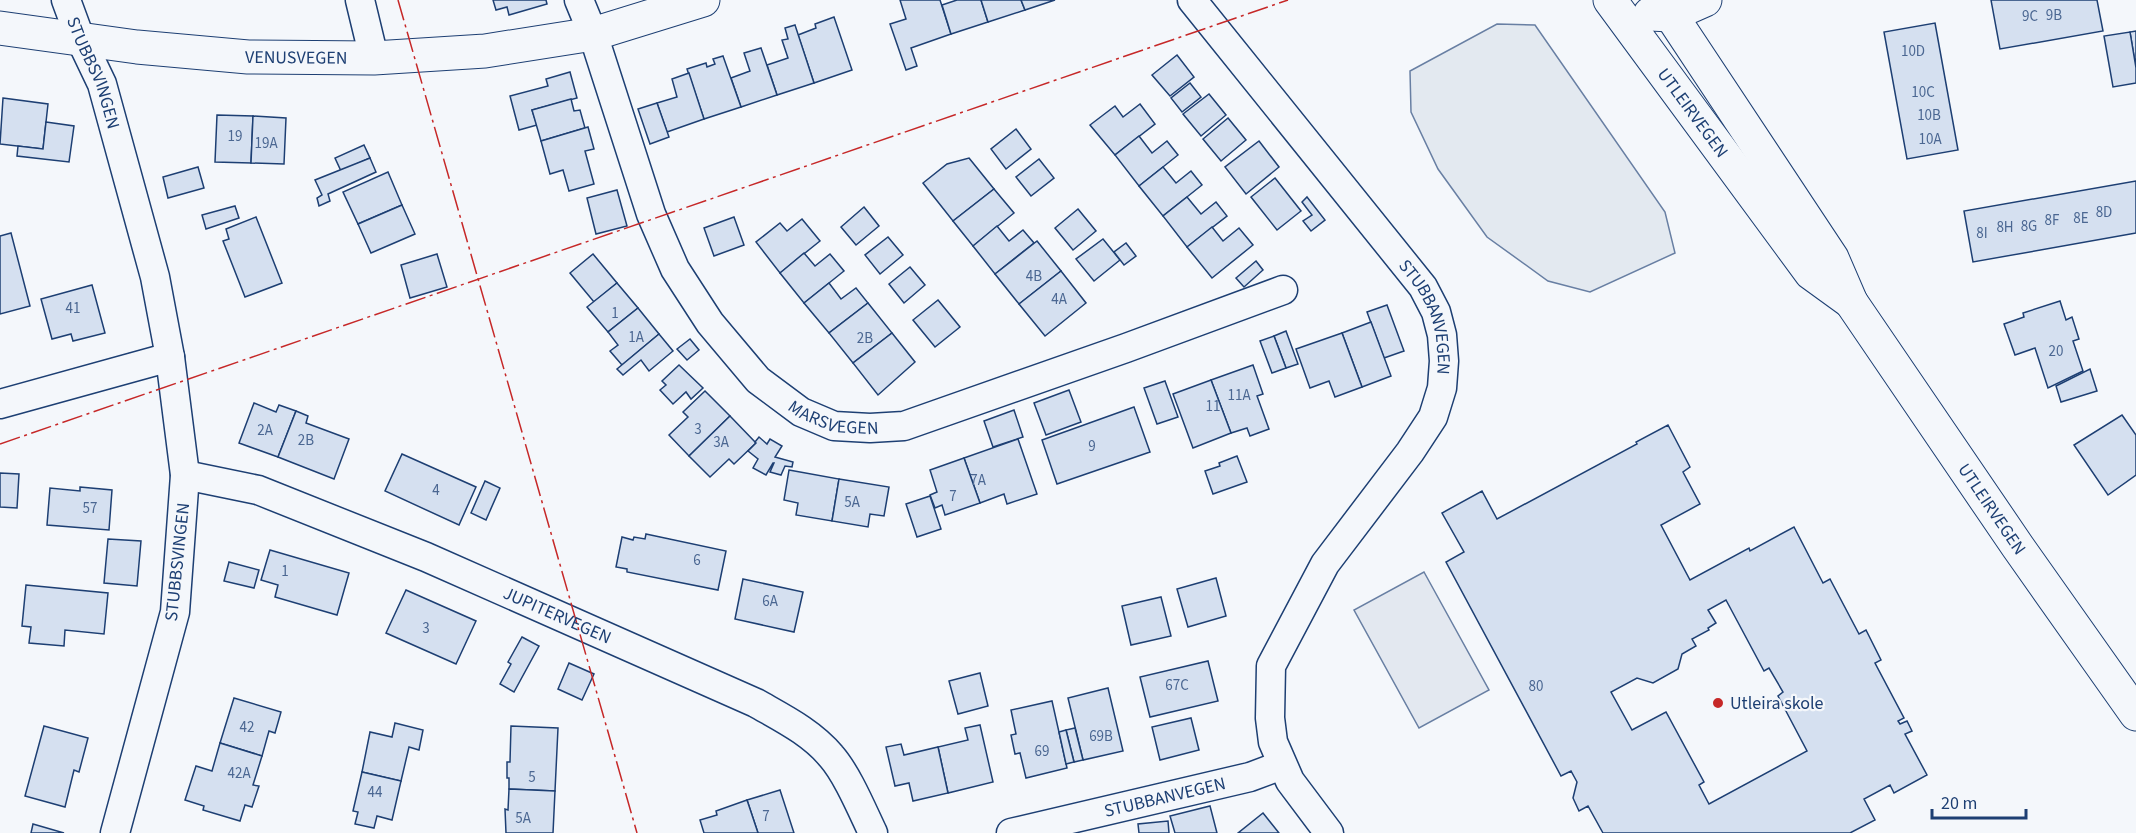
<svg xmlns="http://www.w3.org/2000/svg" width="2136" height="833" font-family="'Source Sans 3',sans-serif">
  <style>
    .green { fill: #e3e9f0; stroke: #687fa3; stroke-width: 1.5 }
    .parking { fill: #e3e8f0; stroke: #687fa3; stroke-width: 1.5 }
    .building { fill: #d5e0f0; stroke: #1d3f73; stroke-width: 1.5; fill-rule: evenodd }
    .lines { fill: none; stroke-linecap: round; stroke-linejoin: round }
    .minor-casing { stroke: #1d3f73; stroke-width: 31 }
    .tertiary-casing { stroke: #1d3f73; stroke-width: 35 }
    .secondary-casing { stroke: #1d3f73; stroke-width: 35 }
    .minor { stroke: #f4f7fb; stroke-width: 28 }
    .tertiary { stroke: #f4f7fb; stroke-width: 33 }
    .secondary { stroke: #f4f7fb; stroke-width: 33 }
    .power { stroke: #c62828; stroke-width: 1.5; stroke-dasharray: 21 4.5 3 4.5; stroke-linecap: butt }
    .poi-dot { fill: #c62828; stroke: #f4f7fb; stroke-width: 2 }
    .labels { text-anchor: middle; stroke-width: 4.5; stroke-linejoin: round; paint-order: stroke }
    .number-label { font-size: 15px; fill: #4b6792 }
    .street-label { font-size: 18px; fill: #1d3f73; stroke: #f4f7fb }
    .poi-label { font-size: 18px; fill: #1d3f73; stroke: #f4f7fb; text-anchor: start }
  </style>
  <rect width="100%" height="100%" fill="#f4f7fb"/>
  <path class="green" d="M 1497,24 L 1535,25 L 1665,212 L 1675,253 L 1590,292 L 1548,281 L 1487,237 L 1438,169 L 1411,112 L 1410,71 Z"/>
  <path class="parking" d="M 1424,572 L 1489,690 L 1419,728 L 1354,610 Z"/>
  <g class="building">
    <path d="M 493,0 L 546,0 L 547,4 L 509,15 L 507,7 L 496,10 Z"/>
    <path d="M 900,0 L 940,0 L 951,34 L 911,48 L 917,66 L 906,70 L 890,24 L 906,19 Z"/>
    <path d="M 957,0 L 981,0 L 988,22 L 951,34 L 942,5 Z"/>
    <path d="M 981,0 L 1021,0 L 1025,10 L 988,22 Z"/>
    <path d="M 1021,0 L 1055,0 L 1025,10 Z"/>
    <path d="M 1991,0 L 2097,0 L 2103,31 L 2000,49 Z"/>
    <path d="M 834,17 L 852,70 L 814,83 L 798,35 L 816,28 L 815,24 Z"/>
    <path d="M 1935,23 L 1958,150 L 1907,159 L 1884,32 Z"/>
    <path d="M 795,25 L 814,83 L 777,95 L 767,65 L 788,58 L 782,40 L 788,39 L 785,28 Z"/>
    <path d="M 2136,31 L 2136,68 L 2130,32 Z"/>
    <path d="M 2130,32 L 2136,68 L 2136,83 L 2113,87 L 2104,36 Z"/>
    <path d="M 761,48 L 777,95 L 741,107 L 731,78 L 750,71 L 744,53 Z"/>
    <path d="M 1177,55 L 1194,77 L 1170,96 L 1152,75 Z"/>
    <path d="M 723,56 L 741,107 L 704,119 L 687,69 L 706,63 L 707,67 L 715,64 L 713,59 Z"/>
    <path d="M 570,72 L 577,98 L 532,110 L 537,125 L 519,130 L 510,96 L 548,86 L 546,79 Z"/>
    <path d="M 689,73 L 704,119 L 667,132 L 657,103 L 677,97 L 672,79 Z"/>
    <path d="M 1190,83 L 1201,97 L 1182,112 L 1171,98 Z"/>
    <path d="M 1209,94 L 1226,115 L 1201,136 L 1183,114 Z"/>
    <path d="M 3,98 L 48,104 L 43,149 L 0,144 Z"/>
    <path d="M 571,99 L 574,111 L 580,110 L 585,128 L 541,141 L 532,110 Z"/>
    <path d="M 657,103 L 669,137 L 650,144 L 638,109 Z"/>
    <path d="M 1140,104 L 1155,124 L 1115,155 L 1090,125 L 1115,106 L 1123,117 Z"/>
    <path d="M 217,115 L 253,116 L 251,163 L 215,162 Z"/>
    <path d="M 253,116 L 286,118 L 284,164 L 251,163 Z"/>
    <path d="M 1228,118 L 1246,140 L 1221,161 L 1203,139 Z"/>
    <path d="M 46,122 L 74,126 L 69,162 L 17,156 L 18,146 L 43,149 Z"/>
    <path d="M 588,127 L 594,149 L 585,151 L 594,184 L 569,191 L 563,170 L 550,174 L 541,141 Z"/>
    <path d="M 1016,129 L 1031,149 L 1006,169 L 991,149 Z"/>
    <path d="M 1139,136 L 1152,153 L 1167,141 L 1178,155 L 1139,186 L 1115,155 Z"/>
    <path d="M 1259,141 L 1279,167 L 1246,194 L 1225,167 Z"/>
    <path d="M 364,145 L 370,158 L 341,171 L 335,158 Z"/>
    <path d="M 370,158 L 376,172 L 328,194 L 330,201 L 319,206 L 317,198 L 322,195 L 315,180 Z"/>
    <path d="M 969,158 L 994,189 L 953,221 L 923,183 L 947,164 Z"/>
    <path d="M 1039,159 L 1054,178 L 1031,196 L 1016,177 Z"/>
    <path d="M 198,167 L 204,188 L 168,198 L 163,177 Z"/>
    <path d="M 1163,167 L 1176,183 L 1191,171 L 1202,185 L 1163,216 L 1139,186 Z"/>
    <path d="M 388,172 L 402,205 L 358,224 L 343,192 Z"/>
    <path d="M 1275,178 L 1301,211 L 1277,230 L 1251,197 Z"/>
    <path d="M 2136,181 L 2136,233 L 1973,262 L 1964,211 Z"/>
    <path d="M 994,189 L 1014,213 L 973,246 L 953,221 Z"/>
    <path d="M 617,190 L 627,226 L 596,234 L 587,198 Z"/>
    <path d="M 1187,197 L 1201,214 L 1216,202 L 1227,216 L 1187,247 L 1163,216 Z"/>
    <path d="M 1307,197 L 1325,220 L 1311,231 L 1303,221 L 1312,215 L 1302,202 Z"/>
    <path d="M 402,205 L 415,234 L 371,253 L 358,224 Z"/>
    <path d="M 235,206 L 239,218 L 206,229 L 202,215 Z"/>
    <path d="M 864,207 L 879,226 L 856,245 L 841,227 Z"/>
    <path d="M 1078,209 L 1096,231 L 1073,250 L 1055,228 Z"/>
    <path d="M 256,217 L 282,283 L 245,297 L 223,241 L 229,239 L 226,229 Z"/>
    <path d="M 734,217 L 744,245 L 714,256 L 704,228 Z"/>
    <path d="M 802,219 L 820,241 L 780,273 L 756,242 L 780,223 L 787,231 Z"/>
    <path d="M 997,226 L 1009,241 L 1023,230 L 1034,243 L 995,274 L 973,246 Z"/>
    <path d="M 1212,227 L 1223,241 L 1239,228 L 1253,245 L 1212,278 L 1187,247 Z"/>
    <path d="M 11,233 L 30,306 L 0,314 L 0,236 Z"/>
    <path d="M 888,237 L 903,255 L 880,274 L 865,255 Z"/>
    <path d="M 1103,239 L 1120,260 L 1094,281 L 1076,259 Z"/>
    <path d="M 1037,241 L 1061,271 L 1019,304 L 995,274 Z"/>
    <path d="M 1126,243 L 1136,256 L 1124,265 L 1114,252 Z"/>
    <path d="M 804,253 L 815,266 L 830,254 L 844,271 L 804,303 L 780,273 Z"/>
    <path d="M 437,254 L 447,287 L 410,298 L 401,265 Z"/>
    <path d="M 593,254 L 617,283 L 594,302 L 570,273 Z"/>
    <path d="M 1256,261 L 1263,270 L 1244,287 L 1236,278 Z"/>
    <path d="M 910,267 L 925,285 L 904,303 L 889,284 Z"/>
    <path d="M 1061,271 L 1086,303 L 1045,336 L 1019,304 Z"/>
    <path d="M 617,283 L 638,308 L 608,332 L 587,307 Z"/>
    <path d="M 829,283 L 841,299 L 856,288 L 868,303 L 829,333 L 804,303 Z"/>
    <path d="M 92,285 L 105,333 L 73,341 L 71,334 L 52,339 L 41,299 Z"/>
    <path d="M 938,300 L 960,327 L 935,347 L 913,320 Z"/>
    <path d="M 2060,301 L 2066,320 L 2072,317 L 2079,339 L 2073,341 L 2083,371 L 2048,388 L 2035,348 L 2015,355 L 2004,324 L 2024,317 L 2023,313 Z"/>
    <path d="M 868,303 L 892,333 L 853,363 L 829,333 Z"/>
    <path d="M 1387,305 L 1404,351 L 1384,358 L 1367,312 Z"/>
    <path d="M 638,308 L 659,334 L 622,365 L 610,351 L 618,345 L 608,332 Z"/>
    <path d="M 1371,322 L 1391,376 L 1362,387 L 1342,333 Z"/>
    <path d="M 1286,331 L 1298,364 L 1286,368 L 1274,336 Z"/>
    <path d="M 892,333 L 915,362 L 878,395 L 853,363 Z"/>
    <path d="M 1342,333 L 1362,387 L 1335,397 L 1329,381 L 1310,388 L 1296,349 Z"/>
    <path d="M 659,334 L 673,351 L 649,371 L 641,360 L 623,375 L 617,369 Z"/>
    <path d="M 1274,336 L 1286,368 L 1272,373 L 1260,341 Z"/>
    <path d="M 690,339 L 699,350 L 687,360 L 677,349 Z"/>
    <path d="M 679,365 L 703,388 L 691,399 L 686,392 L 673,404 L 660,390 L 666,385 L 662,381 Z"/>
    <path d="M 1253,365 L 1263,394 L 1257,396 L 1269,429 L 1250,436 L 1247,428 L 1231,433 L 1211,380 Z"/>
    <path d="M 2090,369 L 2097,391 L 2061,402 L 2056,386 Z"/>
    <path d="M 1211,380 L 1231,433 L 1193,448 L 1173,394 Z"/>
    <path d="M 1165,381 L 1178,417 L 1157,424 L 1144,388 Z"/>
    <path d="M 1069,390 L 1081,422 L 1046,435 L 1034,403 Z"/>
    <path d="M 705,391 L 730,416 L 689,456 L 669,435 L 688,417 L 683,412 Z"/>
    <path d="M 254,403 L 276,412 L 279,405 L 296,411 L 278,457 L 239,443 Z"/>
    <path d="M 1134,407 L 1150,452 L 1057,484 L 1042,440 Z"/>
    <path d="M 1014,410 L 1023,437 L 993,447 L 984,421 Z"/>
    <path d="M 296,411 L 308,416 L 306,423 L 349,439 L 334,479 L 278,457 Z"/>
    <path d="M 2122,415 L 2136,435 L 2136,475 L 2108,495 L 2074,445 Z"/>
    <path d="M 730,416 L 756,443 L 734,464 L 729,459 L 710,477 L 689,456 Z"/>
    <path d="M 1668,425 L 1690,467 L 1683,472 L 1700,504 L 1661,525 L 1690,580 L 1749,548 L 1750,551 L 1794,527 L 1823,583 L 1830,579 L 1859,634 L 1866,630 L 1881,660 L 1875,663 L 1904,718 L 1898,721 L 1900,724 L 1907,721 L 1912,731 L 1905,734 L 1927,775 L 1894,793 L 1890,785 L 1864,799 L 1875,820 L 1850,833 L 1603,833 L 1588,806 L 1579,811 L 1573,798 L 1577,782 L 1571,771 L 1561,776 L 1446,562 L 1464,552 L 1442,513 L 1482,491 L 1497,519 L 1637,444 L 1636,442 ZM 1726,600 L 1764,671 L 1769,668 L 1783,692 L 1778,696 L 1807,751 L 1709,804 L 1699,785 L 1704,782 L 1666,712 L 1632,730 L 1611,692 L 1637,678 L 1653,683 L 1678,669 L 1682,654 L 1696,646 L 1692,639 L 1709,630 L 1708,628 L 1716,623 L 1708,610 Z"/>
    <path d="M 759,437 L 767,444 L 770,439 L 782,446 L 775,457 L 793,462 L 792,467 L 785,466 L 781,475 L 770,472 L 774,463 L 773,463 L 766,475 L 753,468 L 758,459 L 748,451 L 756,443 L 755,442 Z"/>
    <path d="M 1018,439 L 1037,494 L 1007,504 L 1004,494 L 980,503 L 964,458 Z"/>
    <path d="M 402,454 L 476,487 L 459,525 L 385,491 Z"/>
    <path d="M 1237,456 L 1247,482 L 1213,494 L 1205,471 L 1220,466 L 1219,463 Z"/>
    <path d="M 964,458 L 980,503 L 945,515 L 942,505 L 935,508 L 930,495 L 937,492 L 930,470 Z"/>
    <path d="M 789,470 L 839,479 L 832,521 L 796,515 L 798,503 L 784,500 Z"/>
    <path d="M 0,473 L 19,474 L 17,508 L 0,507 Z"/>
    <path d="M 839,479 L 889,487 L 884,516 L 870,514 L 868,527 L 832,521 Z"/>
    <path d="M 485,481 L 500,488 L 486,520 L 471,513 Z"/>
    <path d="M 80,487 L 112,490 L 109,530 L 47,525 L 50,488 L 80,491 Z"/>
    <path d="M 930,496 L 941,529 L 917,537 L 906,504 Z"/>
    <path d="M 646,534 L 726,551 L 718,590 L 627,572 L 627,569 L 616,567 L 622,537 L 633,540 L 634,537 L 645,539 Z"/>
    <path d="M 108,539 L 141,541 L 137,586 L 104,583 Z"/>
    <path d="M 270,550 L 349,573 L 337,615 L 275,597 L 278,585 L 261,580 Z"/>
    <path d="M 229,562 L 259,570 L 254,588 L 224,581 Z"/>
    <path d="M 1216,578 L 1226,616 L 1188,627 L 1177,589 Z"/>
    <path d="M 743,579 L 803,592 L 794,632 L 735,619 Z"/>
    <path d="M 26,585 L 108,593 L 104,634 L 65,630 L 64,646 L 29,643 L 31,627 L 22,626 Z"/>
    <path d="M 406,590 L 476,621 L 456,664 L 386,633 Z"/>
    <path d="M 1161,597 L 1171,636 L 1131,645 L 1122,606 Z"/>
    <path d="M 522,637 L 539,646 L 514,692 L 500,684 L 511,664 L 508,662 Z"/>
    <path d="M 1208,661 L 1218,701 L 1150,717 L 1140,677 Z"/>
    <path d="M 569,663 L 594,674 L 582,700 L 558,689 Z"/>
    <path d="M 980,673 L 988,706 L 958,714 L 949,681 Z"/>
    <path d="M 1108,688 L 1123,751 L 1083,760 L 1068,698 Z"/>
    <path d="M 234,698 L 281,712 L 275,733 L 269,731 L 262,756 L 220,743 Z"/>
    <path d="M 1052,701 L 1067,768 L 1026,778 L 1020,753 L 1015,754 L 1011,735 L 1016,734 L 1011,710 Z"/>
    <path d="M 1191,718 L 1199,750 L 1160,760 L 1152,727 Z"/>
    <path d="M 395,723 L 423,730 L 419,750 L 409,747 L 401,781 L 362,772 L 370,732 L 392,737 Z"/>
    <path d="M 980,725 L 993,782 L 948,793 L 938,747 L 968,740 L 965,728 Z"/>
    <path d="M 44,726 L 88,738 L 79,772 L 74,770 L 65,807 L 25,796 Z"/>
    <path d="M 511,726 L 558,728 L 555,791 L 509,789 L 509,778 L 507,778 L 507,762 L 510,762 Z"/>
    <path d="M 1075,728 L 1083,760 L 1074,762 L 1066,730 Z"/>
    <path d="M 1066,730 L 1074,762 L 1066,764 L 1059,732 Z"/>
    <path d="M 220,743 L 262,756 L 253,785 L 259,786 L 252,807 L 245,805 L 240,821 L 203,810 L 204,806 L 185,800 L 196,766 L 212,771 Z"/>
    <path d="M 901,744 L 904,755 L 938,747 L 948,793 L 913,801 L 909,783 L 895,786 L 886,747 Z"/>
    <path d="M 362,772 L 401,781 L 392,820 L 377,816 L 374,828 L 355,824 L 358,812 L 353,811 Z"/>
    <path d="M 509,789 L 555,791 L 553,833 L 506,833 L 505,809 L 508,810 Z"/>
    <path d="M 780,790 L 794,833 L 758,833 L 747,800 Z"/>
    <path d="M 747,800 L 758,833 L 704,833 L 700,820 L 717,815 L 716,811 Z"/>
    <path d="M 1210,806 L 1217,833 L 1175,833 L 1170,816 Z"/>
    <path d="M 1263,813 L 1279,833 L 1238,833 Z"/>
    <path d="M 1168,821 L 1169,833 L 1139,833 L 1138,824 Z"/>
    <path d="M 33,824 L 64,833 L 31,833 Z"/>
  </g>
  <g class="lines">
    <g class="minor-casing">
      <g id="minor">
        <path id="s1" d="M 66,0 L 80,38 L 102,84 L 155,277 L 170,357 L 185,475 L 175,612 L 115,833"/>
        <path d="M 360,0 L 374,58"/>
        <path id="s2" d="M 579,0 L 593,34 L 651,214 L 675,269 L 710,323 L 758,380 L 801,412 L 834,426 L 870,428 L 904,426 L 1126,348 L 1283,290"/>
        <path id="s3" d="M 1192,0 L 1423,287 L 1436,312 L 1442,335 L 1444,361 L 1442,388 L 1433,417 L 1410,452 L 1325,564 L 1271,666 L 1270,718 L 1273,742 L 1290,781 L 1329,833"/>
        <path d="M 0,404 L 170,357"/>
        <path id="s4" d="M 185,475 L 258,490 L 426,557 L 756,703 C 782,718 811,732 831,756 C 847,774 862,810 873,833"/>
        <path id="s5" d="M 1011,833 L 1250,777 L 1282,765"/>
      </g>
    </g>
    <g class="tertiary-casing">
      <g id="tertiary">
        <path id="s6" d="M 0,28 L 137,47 L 248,57 L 374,58 L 485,51 L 593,34 L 703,0"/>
      </g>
    </g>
    <g class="secondary-casing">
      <g id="secondary">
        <path id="s7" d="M 1610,0 L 1811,273 L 1851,302"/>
        <path id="s8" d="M 1661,0 L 1832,258 L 1851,302 L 2018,547 L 2136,714"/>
        <path d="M 1650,14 L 1671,15 L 1705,0"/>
      </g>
    </g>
    <use href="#minor" class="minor"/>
    <use href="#tertiary" class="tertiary"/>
    <use href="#secondary" class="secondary"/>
    <g class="power">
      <path d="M 398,0 L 637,833"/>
      <path d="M 0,444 L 1288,0"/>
    </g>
  </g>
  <circle class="poi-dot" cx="1718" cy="703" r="6"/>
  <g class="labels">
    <g class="number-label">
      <text x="2054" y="20">9B</text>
      <text x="2030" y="21">9C</text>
      <text x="1913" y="56">10D</text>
      <text x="1923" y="97">10C</text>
      <text x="1929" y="120">10B</text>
      <text x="235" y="141">19</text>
      <text x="1930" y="144">10A</text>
      <text x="266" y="148">19A</text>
      <text x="2104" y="217">8D</text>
      <text x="2081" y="223">8E</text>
      <text x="2052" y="225">8F</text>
      <text x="2029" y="231">8G</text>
      <text x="2005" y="232">8H</text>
      <text x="1982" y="238">8I</text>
      <text x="1034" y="281">4B</text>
      <text x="1059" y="304">4A</text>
      <text x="73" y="313">41</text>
      <text x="615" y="318">1</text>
      <text x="636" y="342">1A</text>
      <text x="865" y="343">2B</text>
      <text x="2056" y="356">20</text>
      <text x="1239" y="400">11A</text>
      <text x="1213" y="411">11</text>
      <text x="698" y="434">3</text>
      <text x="265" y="435">2A</text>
      <text x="306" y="445">2B</text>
      <text x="721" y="447">3A</text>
      <text x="1092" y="451">9</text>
      <text x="978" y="485">7A</text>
      <text x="436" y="495">4</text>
      <text x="953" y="501">7</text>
      <text x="852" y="507">5A</text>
      <text x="90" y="513">57</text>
      <text x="697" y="565">6</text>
      <text x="285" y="576">1</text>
      <text x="770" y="606">6A</text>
      <text x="426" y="633">3</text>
      <text x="1177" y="690">67C</text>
      <text x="1536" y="691">80</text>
      <text x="247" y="732">42</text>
      <text x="1101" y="741">69B</text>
      <text x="1042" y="756">69</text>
      <text x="239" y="778">42A</text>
      <text x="532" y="782">5</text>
      <text x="375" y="797">44</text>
      <text x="766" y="821">7</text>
      <text x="523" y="823">5A</text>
    </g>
    <g class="street-label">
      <text dy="6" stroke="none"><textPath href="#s6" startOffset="298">VENUSVEGEN</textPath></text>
      <text dy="6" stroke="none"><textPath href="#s1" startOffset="78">STUBBSVINGEN</textPath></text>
      <text dy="6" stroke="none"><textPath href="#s7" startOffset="140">UTLEIRVEGEN</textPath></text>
      <text dy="6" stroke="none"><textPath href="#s3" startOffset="398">STUBBANVEGEN</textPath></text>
      <text dy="6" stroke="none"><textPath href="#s2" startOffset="512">MARSVEGEN</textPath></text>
      <text dy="6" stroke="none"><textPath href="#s8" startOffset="608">UTLEIRVEGEN</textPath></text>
      <text transform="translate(177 562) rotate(-84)" y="6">STUBBSVINGEN</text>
      <text dy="6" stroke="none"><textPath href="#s4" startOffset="399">JUPITERVEGEN</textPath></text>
      <text dy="6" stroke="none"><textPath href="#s5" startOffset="158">STUBBANVEGEN</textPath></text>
    </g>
    <g class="poi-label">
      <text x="1730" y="709">Utleira skole</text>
    </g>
  </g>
  <path d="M1932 809v9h94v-9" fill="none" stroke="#1d3f73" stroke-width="3"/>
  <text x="1941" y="809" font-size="18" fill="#1d3f73" stroke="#f4f7fb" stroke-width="4.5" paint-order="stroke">20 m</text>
</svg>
